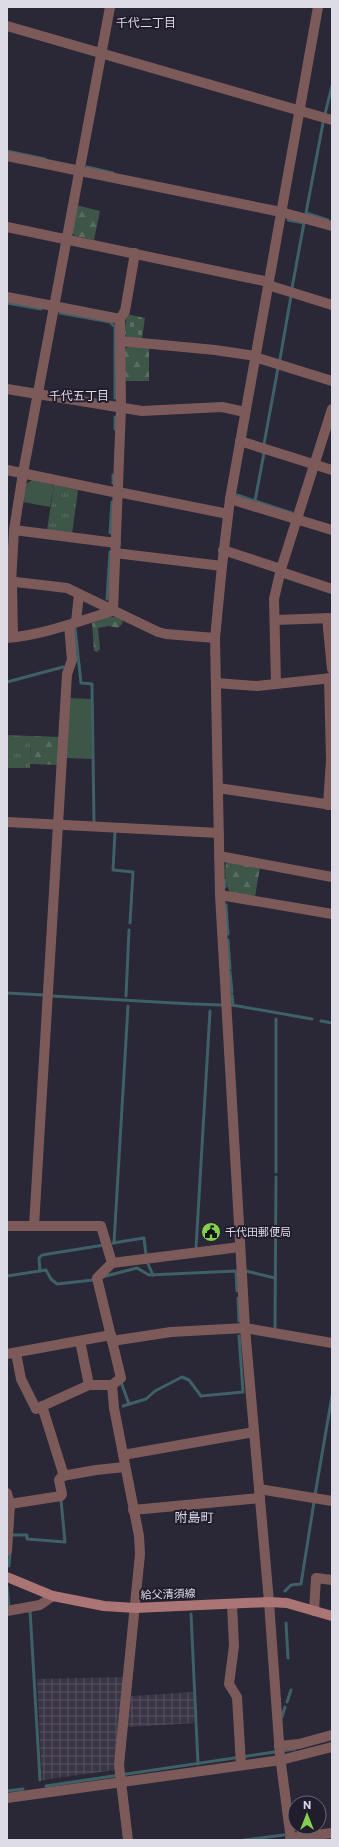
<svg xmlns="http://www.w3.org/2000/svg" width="339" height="1847" font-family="Commissioner,'Noto Sans JP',sans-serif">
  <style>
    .industrial { fill: url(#industrial-grid) }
    .grass { fill: url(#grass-tufts) }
    .forest { fill: url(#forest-firs) }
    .cemetery { fill: url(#cemetery-stones) }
    .park { fill: #3d5648 }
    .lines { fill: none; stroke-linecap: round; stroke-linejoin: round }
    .stream { stroke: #3e6067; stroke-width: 3 }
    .minor { stroke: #7c5a5a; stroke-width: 10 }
    .tertiary { stroke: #7c5a5a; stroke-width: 10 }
    .secondary { stroke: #ab7475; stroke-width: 10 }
    .labels { text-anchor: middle; stroke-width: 4; stroke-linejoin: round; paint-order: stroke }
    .poi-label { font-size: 11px; fill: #dddbe6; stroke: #211d2d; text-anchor: start }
    .street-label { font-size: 11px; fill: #dddbe6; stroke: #211d2d }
    .neighbourhood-label { font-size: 12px; fill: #dddbe6; stroke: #211d2d }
    .quarter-label { font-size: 13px; fill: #dddbe6; stroke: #211d2d }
  </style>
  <defs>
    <pattern id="industrial-grid" width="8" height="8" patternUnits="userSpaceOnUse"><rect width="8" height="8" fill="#3a3545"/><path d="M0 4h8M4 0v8" fill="none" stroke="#565260"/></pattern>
    <pattern id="grass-tufts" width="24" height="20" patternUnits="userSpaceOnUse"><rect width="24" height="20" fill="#3d5648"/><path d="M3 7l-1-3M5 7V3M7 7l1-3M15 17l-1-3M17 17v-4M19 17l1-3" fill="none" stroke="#596e62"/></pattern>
    <pattern id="forest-firs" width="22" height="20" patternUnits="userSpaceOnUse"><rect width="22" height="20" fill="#3d5648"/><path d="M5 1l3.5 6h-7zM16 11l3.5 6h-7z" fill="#596e62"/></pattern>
    <pattern id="cemetery-stones" width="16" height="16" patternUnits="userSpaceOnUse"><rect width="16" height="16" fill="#3d5648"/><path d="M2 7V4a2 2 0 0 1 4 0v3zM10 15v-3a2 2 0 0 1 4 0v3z" fill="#596e62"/></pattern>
  </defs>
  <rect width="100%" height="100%" fill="#2a2737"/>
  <g class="industrial">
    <path d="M 124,1677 L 115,1770 L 42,1780 L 37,1679 Z"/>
    <path d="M 194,1692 L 195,1723 L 128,1727 L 131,1696 Z"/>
  </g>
  <g class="grass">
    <path d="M 54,485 L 78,490 L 72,534 L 47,530 Z"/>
    <path d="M 7,735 L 31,736 L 30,768 L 7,768 Z"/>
  </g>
  <g class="forest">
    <path d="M 76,205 L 100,211 L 94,240 L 75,236 L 71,231 Z"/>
    <path d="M 128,346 L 149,348 L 149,381 L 124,381 L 124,350 Z"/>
    <path d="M 109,617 L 116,617 L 123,620 L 122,624 L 118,628 L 109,626 L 98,628 L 100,649 L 97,652 L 94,651 L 92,623 Z"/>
    <path d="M 31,736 L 60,737 L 59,765 L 30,764 Z"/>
    <path d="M 227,861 L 260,867 L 255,897 L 230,893 C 226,884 223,870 227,861 Z"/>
  </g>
  <path class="cemetery" d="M 127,314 L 145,318 L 142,339 L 128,338 L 124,333 Z"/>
  <g class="park">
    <path d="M 32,480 L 54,485 L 50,507 L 23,502 L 26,484 Z"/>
    <path d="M 69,698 L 91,699 L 92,759 L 66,758 Z"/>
  </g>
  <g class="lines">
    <g class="stream">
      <path d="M 325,114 L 332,86"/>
      <path d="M 323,123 L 306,213 L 328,220"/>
      <path d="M 7,151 L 45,159"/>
      <path d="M 87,167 L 113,173"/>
      <path d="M 288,220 L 304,223 L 292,288"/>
      <path d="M 7,303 L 41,309"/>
      <path d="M 60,313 L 110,322 L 115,327 L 115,398"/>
      <path d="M 280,359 L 291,296"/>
      <path d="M 115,429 L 115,417"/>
      <path d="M 264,444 L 278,368"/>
      <path d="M 113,483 L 113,475"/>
      <path d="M 237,495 L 292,513"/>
      <path d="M 255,501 L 264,453"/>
      <path d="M 110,533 L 112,502"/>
      <path d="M 107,599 L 110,552"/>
      <path d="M 75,628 L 81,683 L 92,684 L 94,822"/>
      <path d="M 7,682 L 63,667"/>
      <path d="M 115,832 L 113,870 L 133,872 L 130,923"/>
      <path d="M 225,880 L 225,887"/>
      <path d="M 226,905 L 228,934"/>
      <path d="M 228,940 L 230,969"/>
      <path d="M 230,972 L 232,992"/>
      <path d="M 7,993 L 44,995"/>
      <path d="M 232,995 L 233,1005"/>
      <path d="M 52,996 L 192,1004"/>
      <path d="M 126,996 L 129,930"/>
      <path d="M 194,1004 L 222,1005"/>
      <path d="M 232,1005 L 312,1019"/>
      <path d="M 321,1021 L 332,1023"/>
      <path d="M 276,1172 L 276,1019"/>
      <path d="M 113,1243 L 144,1238 L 146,1255 L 148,1255"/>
      <path d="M 114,1243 L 128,1006"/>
      <path d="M 196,1248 L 210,1011"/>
      <path d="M 148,1264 L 153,1275"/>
      <path d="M 40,1271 L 39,1258 L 42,1255 L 104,1245"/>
      <path d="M 246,1271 L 275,1278"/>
      <path d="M 7,1276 L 46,1270 L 51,1279 L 57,1284 L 93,1280"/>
      <path d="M 102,1277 L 137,1268 L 149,1275 L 236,1271 L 237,1291"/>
      <path d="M 238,1298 L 239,1321"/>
      <path d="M 275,1328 L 276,1177"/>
      <path d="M 121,1382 L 129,1404"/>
      <path d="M 123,1406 L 146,1399 L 155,1391 L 182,1377 L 189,1380 L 201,1396 L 243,1392 L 239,1336"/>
      <path d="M 315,1495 L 332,1396"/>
      <path d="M 11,1535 L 27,1535 L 27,1539 L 65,1542 L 61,1500"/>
      <path d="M 9,1566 L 10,1553"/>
      <path d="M 7,1586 L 9,1608"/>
      <path d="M 285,1591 L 291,1585 L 301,1584 L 314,1502"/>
      <path d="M 28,1611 L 30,1610 L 40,1780"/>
      <path d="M 191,1614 L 198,1764"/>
      <path d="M 286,1623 L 288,1658"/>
      <path d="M 287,1702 L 291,1690"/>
      <path d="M 282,1717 L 285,1707"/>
      <path d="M 46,1786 L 295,1749"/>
      <path d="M 7,1791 L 23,1789"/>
      <path d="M 244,1840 L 284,1835"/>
    </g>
    <g class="minor">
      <path d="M 7,26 L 332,120"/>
      <path d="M 7,156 L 281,212 L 332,226"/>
      <path d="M 7,227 L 269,282"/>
      <path d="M 268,285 L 332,305"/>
      <path d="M 7,297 L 120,319 L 121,409 L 113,611"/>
      <path d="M 120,319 L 125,311 L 135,253"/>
      <path d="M 120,341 L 215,350 L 256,356"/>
      <path d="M 255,357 L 332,381"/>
      <path d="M 7,389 L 142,411 L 222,407 L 245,412"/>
      <path d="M 240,441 L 332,470"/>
      <path d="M 7,470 L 118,493"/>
      <path d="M 118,492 L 228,514"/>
      <path d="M 230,499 L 332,530"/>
      <path d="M 14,530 L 116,543"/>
      <path d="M 223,550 L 281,569"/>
      <path d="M 115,553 L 222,566"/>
      <path d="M 281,572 L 332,589"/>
      <path d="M 7,581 L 67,588 L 158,632 L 166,634 L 215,638"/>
      <path d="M 11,582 L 14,530 L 23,473 L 110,7"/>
      <path d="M 12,582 L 13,637"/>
      <path d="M 327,618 L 332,669"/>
      <path d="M 275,620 L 332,618"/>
      <path d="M 76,622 L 79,594"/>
      <path d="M 7,638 C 43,635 79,621 113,611"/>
      <path d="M 216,683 L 257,686 L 332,678"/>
      <path d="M 276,684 L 274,599 L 281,569 L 332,409"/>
      <path d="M 218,788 L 332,805"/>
      <path d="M 328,805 L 331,760 L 329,678"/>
      <path d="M 7,822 L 219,833"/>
      <path d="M 219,856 L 332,877"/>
      <path d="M 220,895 L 332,914"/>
      <path d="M 7,1226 L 101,1226 L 112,1263"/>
      <path d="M 34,1226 L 67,674 L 72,660 L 69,625"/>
      <path d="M 80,1341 L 89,1385"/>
      <path d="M 112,1341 L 171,1332 L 245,1328 L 332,1343"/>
      <path d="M 16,1353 L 21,1379 L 36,1409 L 89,1385 L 112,1385"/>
      <path d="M 7,1354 L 111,1335"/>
      <path d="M 42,1406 L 64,1476"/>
      <path d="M 123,1455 L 254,1432"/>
      <path d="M 259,1489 L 332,1501"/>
      <path d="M 7,1493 L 10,1504 L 7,1551"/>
      <path d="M 10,1504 L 61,1496 L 62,1494 L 59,1480 L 62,1476 L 96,1470 L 125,1467"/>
      <path d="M 133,1510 L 260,1498"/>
      <path d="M 232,1604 L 234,1646 L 229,1684 L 237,1697 L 241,1765"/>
      <path d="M 7,1611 L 40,1605 L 53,1596"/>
      <path d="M 314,1611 L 316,1578 L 332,1580"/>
      <path d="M 279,1746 L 299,1744 L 332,1735"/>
      <path d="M 7,1798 L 281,1760 L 332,1747"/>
      <path d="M 290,1838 L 332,1833"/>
      <path d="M 128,1840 L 119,1765 L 140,1554 L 139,1536 L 114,1408 L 112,1385 L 121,1378 L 97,1278 L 112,1263 L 240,1247"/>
    </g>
    <path class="tertiary" d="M 291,1840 L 280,1756 L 269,1602 L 245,1328 L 220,895 L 215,638 L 222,566 L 230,499 L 318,7"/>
    <path class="secondary" d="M 7,1577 L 53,1596 L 104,1606 L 135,1608 L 269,1602 L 287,1603 L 332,1616"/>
  </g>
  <defs>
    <g id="civic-disc" transform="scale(1)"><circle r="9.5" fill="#84d04e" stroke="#211d2d"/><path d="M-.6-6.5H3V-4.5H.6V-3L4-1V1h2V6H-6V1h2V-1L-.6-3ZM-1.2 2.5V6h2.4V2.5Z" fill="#111"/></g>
  </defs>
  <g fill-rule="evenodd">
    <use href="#civic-disc" x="211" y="1232"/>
  </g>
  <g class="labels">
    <g class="poi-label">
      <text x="225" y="1236">千代田郵便局</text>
    </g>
    <g class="street-label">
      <text transform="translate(168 1594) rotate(-2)" y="4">給父清須線</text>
    </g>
    <g class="neighbourhood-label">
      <text x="146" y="27">千代二丁目</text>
      <text x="79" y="400">千代五丁目</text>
    </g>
    <g class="quarter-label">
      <text x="194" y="1522">附島町</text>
    </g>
  </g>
  <rect width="339" height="1847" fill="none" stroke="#dddbe6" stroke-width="16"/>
  <g transform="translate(307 1815)"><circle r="19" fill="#211d2d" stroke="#6c6977"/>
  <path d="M0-3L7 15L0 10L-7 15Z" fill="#84d04e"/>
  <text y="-6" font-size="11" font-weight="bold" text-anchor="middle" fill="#dddbe6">N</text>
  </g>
</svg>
